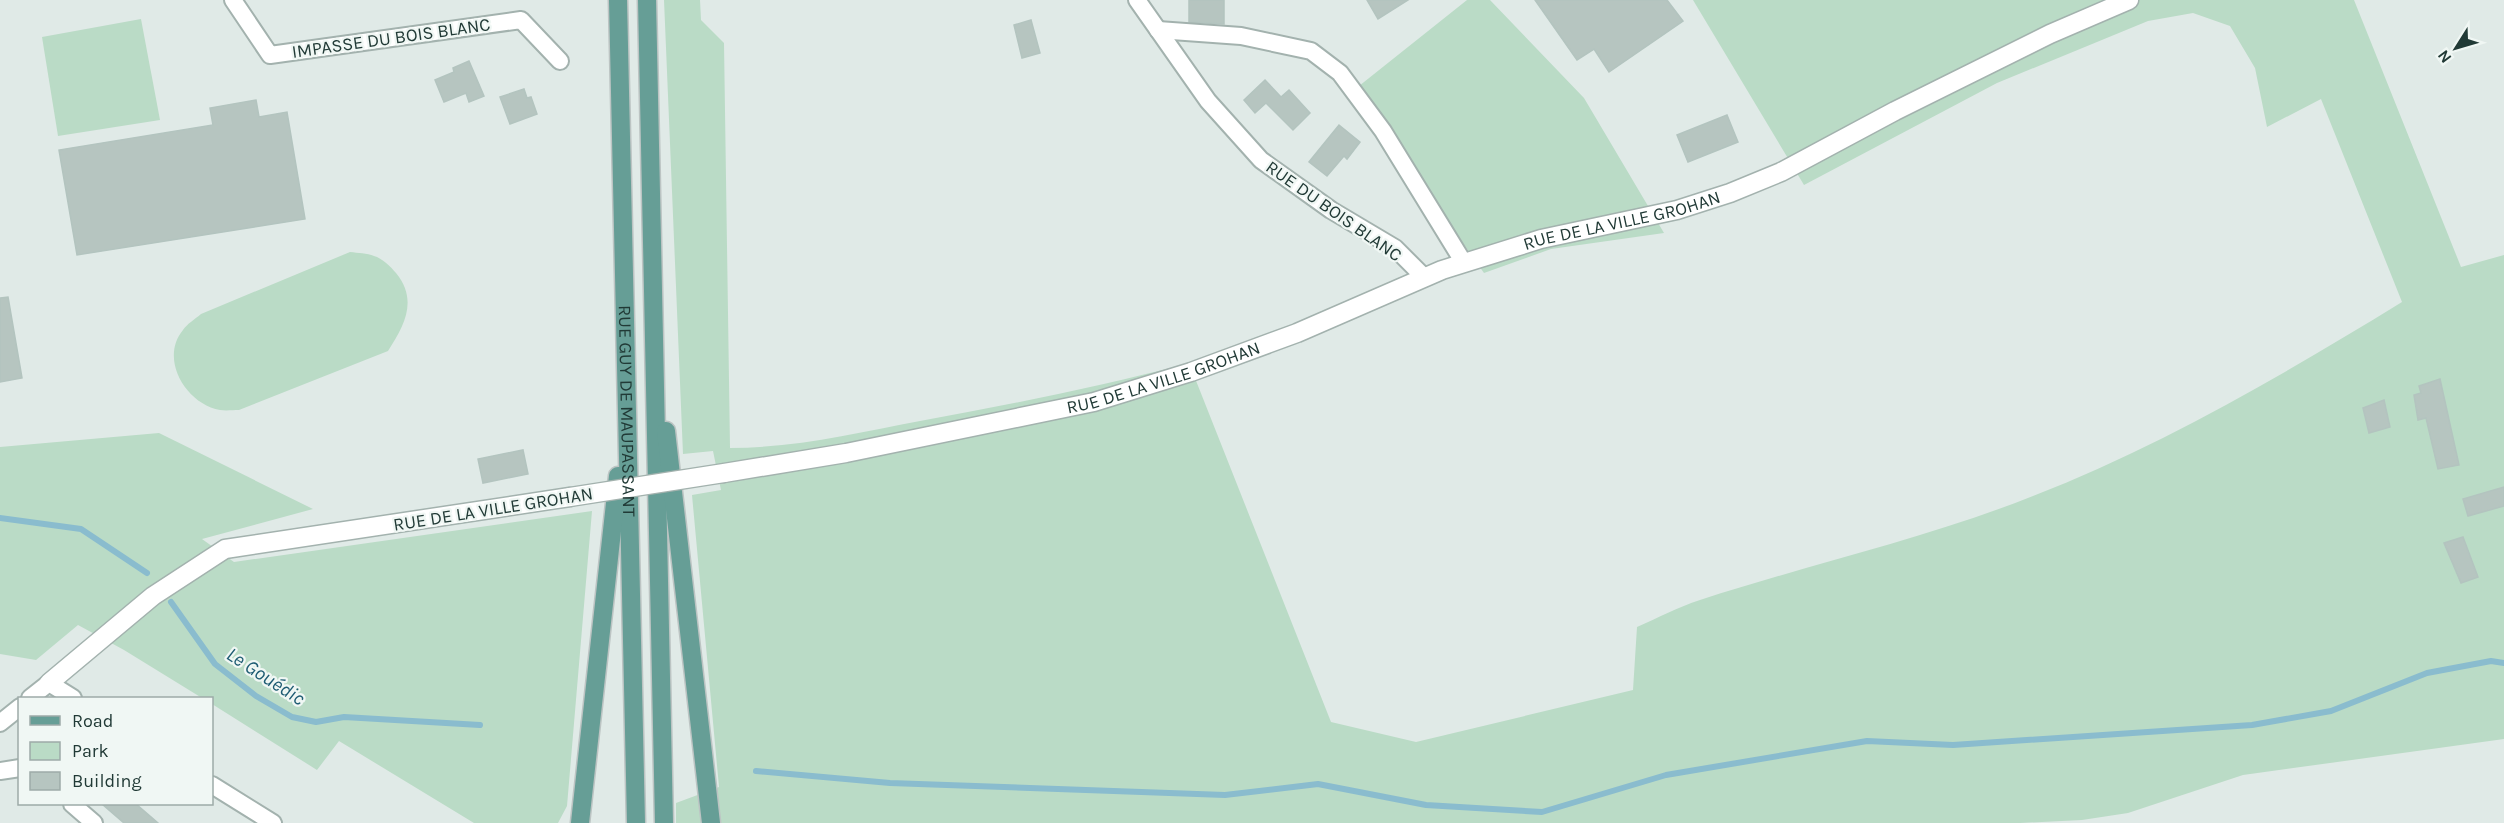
<svg xmlns="http://www.w3.org/2000/svg" width="2504" height="823" font-family="Karla,sans-serif">
  <style>
    .green { fill: #badbc6 }
    .lines { fill: none; stroke-linecap: round; stroke-linejoin: round }
    .stream { stroke: #8abcce; stroke-width: 6 }
    .building { fill: #b6c5c0; stroke: #b3c4bf; stroke-width: 1.5 }
    .minor-casing { stroke: #a3b2ae; stroke-width: 20 }
    .tertiary-casing { stroke: #a3b2ae; stroke-width: 21 }
    .primary-casing { stroke: #bcc4c3; stroke-width: 21 }
    .minor { stroke: #fff; stroke-width: 16 }
    .tertiary { stroke: #fff; stroke-width: 18 }
    .primary { stroke: #669e96; stroke-width: 18 }
    .tertiary-bridge-casing { stroke: #a3b2ae; stroke-width: 21; stroke-linecap: butt }
    .tertiary-bridge { stroke: #fff; stroke-width: 18 }
    .labels { text-anchor: middle; stroke-width: 4.5; stroke-linejoin: round; paint-order: stroke }
    .street-label { font-size: 18px; fill: #213a36; stroke: #f0f7f4 }
    .water-label { font-size: 20px; font-style: italic; fill: #1e5c73; stroke: #f0f7f4 }
  </style>
  <rect width="100%" height="100%" fill="#e0eae7"/>
  <g class="green">
    <path d="M 664,0 L 700,0 L 701,20 L 724,43 L 730,448 C 795,448 857,433 920,421 C 1011,404 1100,387 1189,363 L 1331,722 L 1416,742 L 1633,690 L 1637,627 C 1658,618 1678,607 1700,600 C 1810,564 1925,539 2033,496 C 2163,445 2283,375 2402,302 L 2321,99 L 2267,127 L 2255,68 L 2230,26 L 2193,13 L 2148,21 L 1997,83 L 1804,185 L 1693,0 L 2354,0 L 2461,267 L 2504,255 L 2504,739 L 2243,775 L 2128,813 L 2082,820 L 2020,823 L 676,823 L 676,803 L 719,787 L 692,495 L 721,490 L 713,451 L 683,454 Z"/>
    <path d="M 1467,0 L 1490,0 L 1584,98 L 1664,233 L 1551,249 L 1484,273 L 1437,206 L 1359,86 Z"/>
    <path d="M 141,19 L 160,120 L 58,136 L 42,37 Z"/>
    <path d="M 350,252 C 358,253 367,253 374,256 C 382,258 391,267 396,273 C 418,300 405,325 388,351 L 239,410 C 233,410 226,411 220,410 C 186,404 159,359 183,330 C 187,324 195,319 201,314 Z"/>
    <path d="M 159,433 L 313,509 L 202,539 L 234,562 L 592,511 L 567,806 L 558,823 L 474,823 L 339,741 L 317,770 L 212,704 L 212,698 L 202,698 L 124,650 L 78,625 L 36,660 L 0,654 L 0,447 Z"/>
  </g>
  <g class="lines">
    <g class="stream">
      <path d="M 0,518 L 81,529 L 147,573"/>
      <path d="M 171,602 L 215,664 L 256,696 L 292,717 L 316,722 L 344,717 L 480,725"/>
      <path d="M 756,771 L 890,783 L 1225,795 L 1318,784 L 1426,805 L 1542,812 L 1666,775 L 1867,741 L 1953,745 L 2252,725 L 2331,711 L 2427,673 L 2491,661 L 2504,663"/>
    </g>
  </g>
  <g class="building">
    <path d="M 1189,0 L 1224,0 L 1224,24 L 1189,22 Z"/>
    <path d="M 1367,0 L 1408,0 L 1378,19 Z"/>
    <path d="M 1535,0 L 1667,0 L 1683,21 L 1609,72 L 1594,49 L 1577,60 Z"/>
    <path d="M 1031,20 L 1040,53 L 1022,58 L 1014,25 Z"/>
    <path d="M 469,61 L 484,96 L 469,102 L 466,93 L 444,102 L 435,80 L 454,72 L 453,68 Z"/>
    <path d="M 1265,80 L 1281,97 L 1289,90 L 1310,113 L 1293,130 L 1266,103 L 1255,113 L 1244,100 Z"/>
    <path d="M 524,89 L 527,98 L 531,97 L 537,114 L 510,124 L 500,97 Z"/>
    <path d="M 256,100 L 259,117 L 287,112 L 305,219 L 77,255 L 59,150 L 213,125 L 210,108 Z"/>
    <path d="M 1727,115 L 1738,142 L 1688,162 L 1677,135 Z"/>
    <path d="M 1339,125 L 1360,142 L 1347,159 L 1344,156 L 1327,176 L 1309,162 Z"/>
    <path d="M 8,297 L 22,378 L 0,382 L 0,298 Z"/>
    <path d="M 2440,379 L 2459,465 L 2438,469 L 2426,418 L 2418,420 L 2414,395 L 2421,393 L 2419,386 Z"/>
    <path d="M 2384,400 L 2390,427 L 2369,433 L 2363,408 Z"/>
    <path d="M 523,450 L 528,474 L 483,483 L 478,459 Z"/>
    <path d="M 2504,487 L 2504,506 L 2468,516 L 2463,499 Z"/>
    <path d="M 2463,537 L 2478,577 L 2461,583 L 2444,543 Z"/>
    <path d="M 102,804 L 136,804 L 158,823 L 124,823 Z"/>
  </g>
  <g class="lines">
    <g class="minor-casing">
      <g id="minor">
        <path d="M 233,0 L 270,55 L 521,20 L 560,61"/>
        <path d="M 1137,0 L 1208,101 L 1261,160 L 1331,210 L 1395,248 L 1424,277"/>
        <path d="M 1158,30 L 1241,36 L 1311,51 L 1340,73 L 1383,131 L 1464,263"/>
        <path d="M 30,698 L 49,683 L 73,698"/>
        <path d="M 0,723 L 20,707"/>
        <path d="M 0,771 L 20,768"/>
        <path d="M 212,785 L 273,823"/>
        <path d="M 72,804 L 94,823"/>
      </g>
    </g>
    <g class="tertiary-casing">
      <g id="tertiary">
        <path id="s1" d="M 724,473 L 846,453 L 1094,402 L 1191,372 L 1297,333 L 1442,270 L 1541,239 L 1677,210 L 1730,193 L 1781,172 L 1895,111 L 2050,34 L 2129,0"/>
        <path d="M 49,683 L 153,596 L 225,549 L 570,497"/>
      </g>
    </g>
    <g class="primary-casing">
      <g id="primary">
        <path id="s2" d="M 618,0 L 636,823"/>
        <path d="M 647,0 L 664,823"/>
        <path d="M 666,431 L 711,823"/>
        <path d="M 580,823 L 618,476"/>
      </g>
    </g>
    <use href="#minor" class="minor"/>
    <use href="#tertiary" class="tertiary"/>
    <use href="#primary" class="primary"/>
    <g class="tertiary-bridge-casing">
      <path id="tertiary-bridge" d="M 570,497 L 724,473"/>
    </g>
    <use href="#tertiary-bridge" class="tertiary-bridge"/>
  </g>
  <g class="labels">
    <g class="street-label">
      <text transform="translate(391 38) rotate(-8)" y="6">IMPASSE DU BOIS BLANC</text>
      <text transform="translate(1334 211) rotate(35)" y="6">RUE DU BOIS BLANC</text>
      <text dy="6" stroke="none"><textPath href="#s1" startOffset="936">RUE DE LA VILLE GROHAN</textPath></text>
      <text dy="6" stroke="none"><textPath href="#s1" startOffset="450">RUE DE LA VILLE GROHAN</textPath></text>
      <text dy="6" stroke="none"><textPath href="#s2" startOffset="411">RUE GUY DE MAUPASSANT</textPath></text>
      <text transform="translate(493 509) rotate(-9)" y="6">RUE DE LA VILLE GROHAN</text>
    </g>
    <g class="water-label">
      <text transform="translate(266 676) rotate(33)" y="7">Le Gouédic</text>
    </g>
  </g>
  <rect x="18" y="697" width="195" height="108" fill="#f0f7f4" stroke="#9daba8" stroke-width="1.5"/>
  <rect x="30" y="716" width="30" height="9" fill="#669e96" stroke="#9daba8" stroke-width="1.5"/>
  <text x="72" y="727" font-size="18" fill="#213a36">Road</text>
  <rect x="30" y="742" width="30" height="18" fill="#badbc6" stroke="#9daba8" stroke-width="1.5"/>
  <text x="72" y="757" font-size="18" fill="#213a36">Park</text>
  <rect x="30" y="772" width="30" height="18" fill="#b6c5c0" stroke="#9daba8" stroke-width="1.5"/>
  <text x="72" y="787" font-size="18" fill="#213a36">Building</text>
  <g transform="translate(2456 48) rotate(233)" stroke="#f0f7f4" stroke-width="4.5" paint-order="stroke">
  <path d="M0-4.5L10 22L0 15L-10 22Z" fill="#213a36"/>
  <text y="-9" font-size="16" font-weight="bold" text-anchor="middle" fill="#213a36">N</text>
  </g>
</svg>
